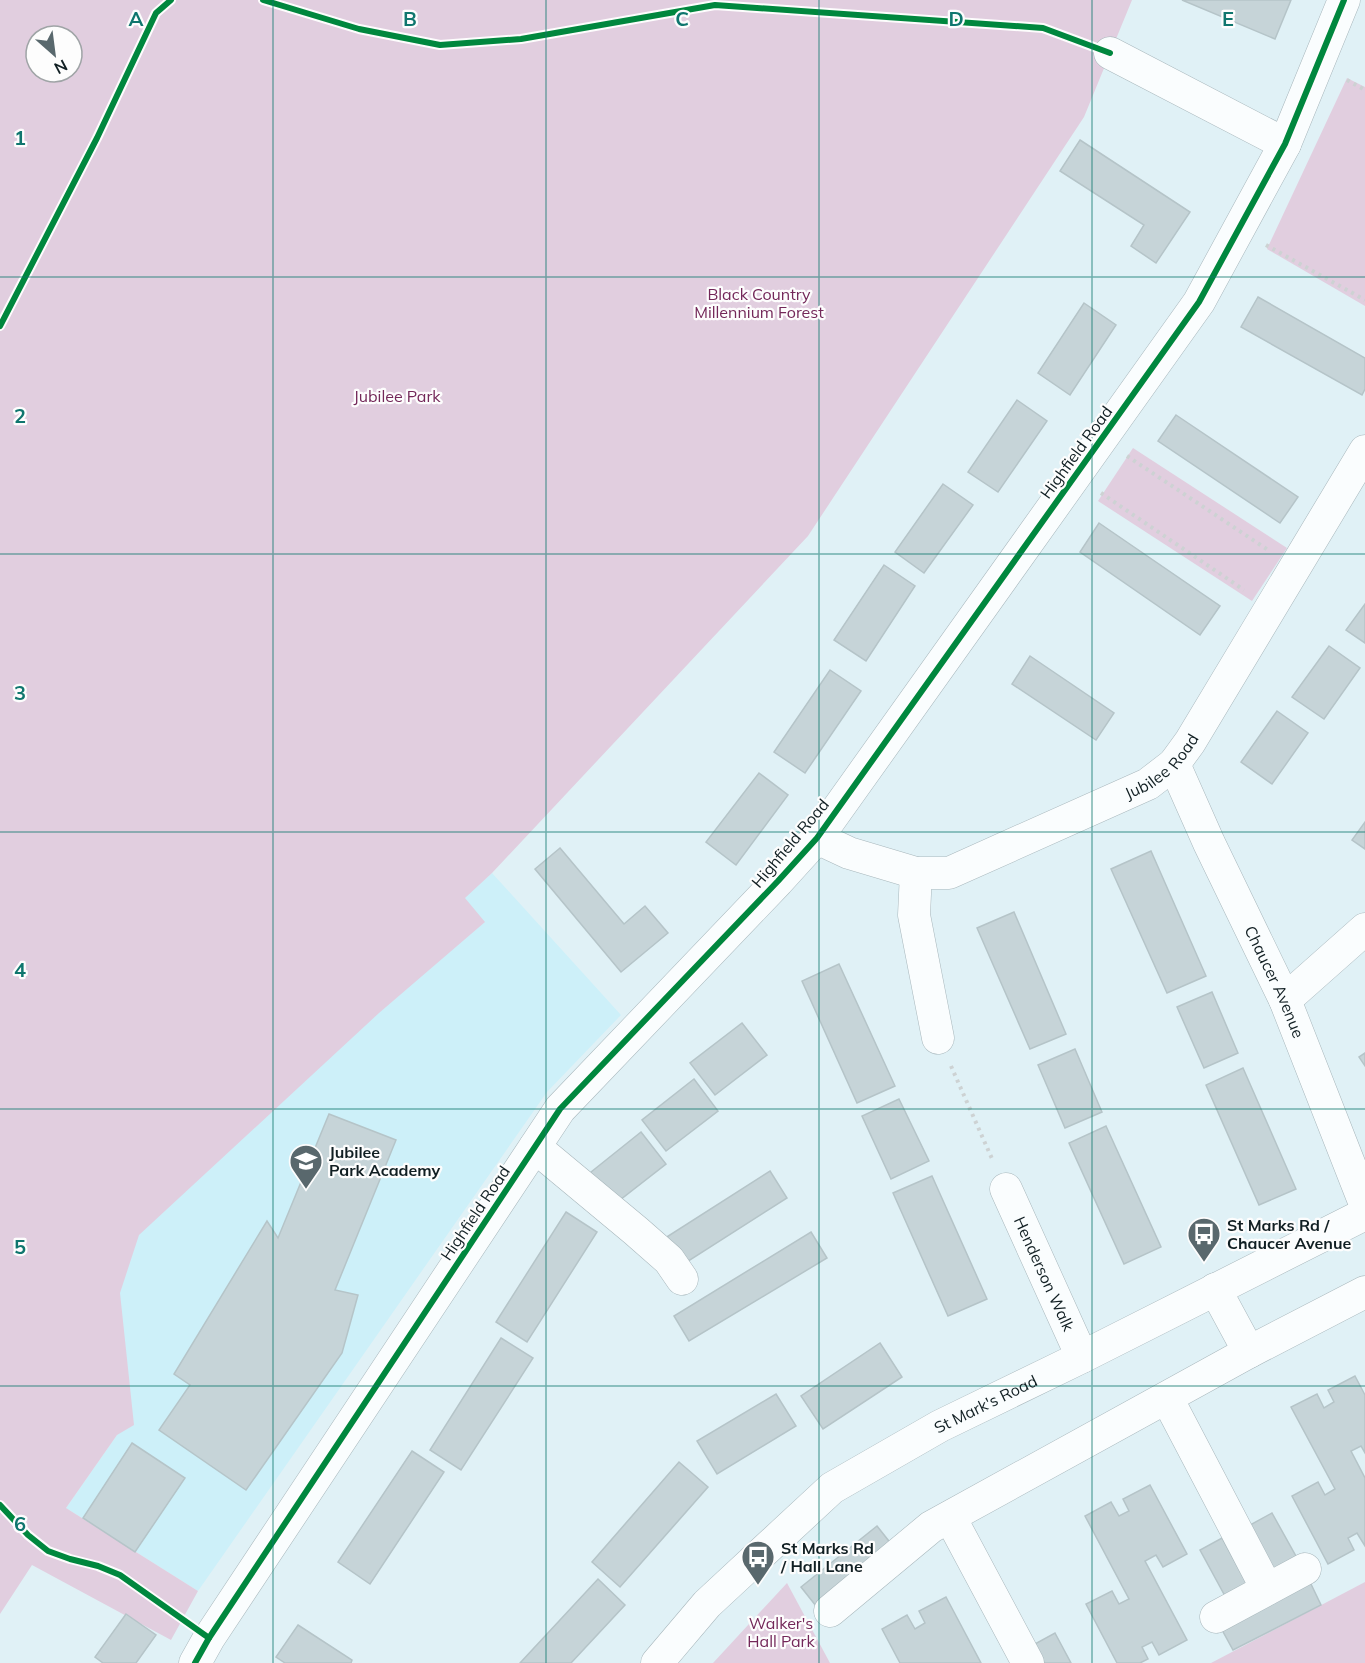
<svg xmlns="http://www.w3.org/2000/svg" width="1365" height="1663" font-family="Mulish,sans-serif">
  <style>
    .built { fill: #cdf0f9 }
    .green { fill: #e1cedf; fill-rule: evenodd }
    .building { fill: #c6d4d8; stroke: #b5c4c8; stroke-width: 1.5 }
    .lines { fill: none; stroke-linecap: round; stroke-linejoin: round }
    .minor-casing { stroke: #a8b7bc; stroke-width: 33 }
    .path { stroke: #cdd2d3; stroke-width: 4; stroke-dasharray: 3 4.5; stroke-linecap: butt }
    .minor { stroke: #fafdfe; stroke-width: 32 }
    .cycleway-casing { stroke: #fdfdfd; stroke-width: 10 }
    .cycleway { stroke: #00873e; stroke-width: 6 }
    .grid { fill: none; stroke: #0f766e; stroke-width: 1.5; stroke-opacity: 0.55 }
    .labels { text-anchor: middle; stroke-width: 4.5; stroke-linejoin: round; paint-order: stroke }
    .park-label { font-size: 16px; fill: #732759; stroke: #fdfdfd }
    .street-label { font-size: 16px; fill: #111f23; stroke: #fdfdfd }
    .poi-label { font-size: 16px; font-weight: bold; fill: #111f23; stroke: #fdfdfd; text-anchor: start }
    .grid-label { font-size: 20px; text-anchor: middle; font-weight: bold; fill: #0f766e; stroke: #fdfdfd; stroke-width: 4.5; stroke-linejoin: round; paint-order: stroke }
  </style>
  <rect width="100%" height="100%" fill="#e0f1f6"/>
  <path class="built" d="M 492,873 L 621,1015 L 547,1092 L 198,1591 L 66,1508 L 117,1435 L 80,1239 Z"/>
  <g class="green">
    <path d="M 0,0 L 1132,0 L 1084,117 L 808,536 L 492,873 L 465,898 L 485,922 L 379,1013 L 139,1235 L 120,1293 L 134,1425 L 117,1435 L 66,1508 L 198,1591 L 171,1640 L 32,1565 L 0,1614 ZM 36,36 L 72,36 L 72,72 L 36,72 Z"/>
    <path d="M 1347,78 L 1365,87 L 1365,306 L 1267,249 Z"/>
    <path d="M 1133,448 L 1287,548 L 1252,601 L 1098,501 Z"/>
    <path d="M 1365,1582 L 1365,1663 L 1211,1663 Z"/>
    <path d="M 787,1583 L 830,1663 L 713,1663 Z"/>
  </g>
  <g class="building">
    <path d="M 1182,0 L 1291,0 L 1275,39 Z"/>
    <path d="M 1080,140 L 1190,212 L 1156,263 L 1131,246 L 1144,225 L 1060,171 Z"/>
    <path d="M 1258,297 L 1365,358 L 1365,389 L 1362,395 L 1241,327 Z"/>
    <path d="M 1084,303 L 1116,325 L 1070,395 L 1038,373 Z"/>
    <path d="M 1017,400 L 1047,421 L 998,492 L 968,472 Z"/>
    <path d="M 1176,415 L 1298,497 L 1280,523 L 1158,441 Z"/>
    <path d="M 943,484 L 973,505 L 924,573 L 895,552 Z"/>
    <path d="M 1099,523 L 1220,606 L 1200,635 L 1080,552 Z"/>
    <path d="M 884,565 L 915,586 L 866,661 L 834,640 Z"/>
    <path d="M 1365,604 L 1365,643 L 1346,630 Z"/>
    <path d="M 1329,646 L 1360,668 L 1324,719 L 1292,697 Z"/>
    <path d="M 1030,656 L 1114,713 L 1096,740 L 1012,684 Z"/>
    <path d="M 830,670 L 861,691 L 805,773 L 774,752 Z"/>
    <path d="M 1277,711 L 1308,733 L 1272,784 L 1241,762 Z"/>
    <path d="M 759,773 L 788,795 L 736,865 L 706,842 Z"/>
    <path d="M 1365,822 L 1365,849 L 1352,840 Z"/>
    <path d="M 560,848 L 624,924 L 645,906 L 668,933 L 621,972 L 535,869 Z"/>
    <path d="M 1151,851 L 1206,976 L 1167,993 L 1111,869 Z"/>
    <path d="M 1014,912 L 1066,1034 L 1030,1049 L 977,928 Z"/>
    <path d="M 839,964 L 895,1086 L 857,1103 L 802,981 Z"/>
    <path d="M 1212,992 L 1238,1053 L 1204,1068 L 1177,1007 Z"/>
    <path d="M 742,1023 L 767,1055 L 715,1095 L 690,1063 Z"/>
    <path d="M 1075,1049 L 1102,1112 L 1065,1128 L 1038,1065 Z"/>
    <path d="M 1365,1053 L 1365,1066 L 1359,1057 Z"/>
    <path d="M 1243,1068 L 1296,1189 L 1259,1205 L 1206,1085 Z"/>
    <path d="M 694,1079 L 718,1111 L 666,1151 L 642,1120 Z"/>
    <path d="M 899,1099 L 929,1161 L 891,1179 L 862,1116 Z"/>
    <path d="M 329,1114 L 396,1140 L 335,1290 L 358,1295 L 342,1353 L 246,1490 L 159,1430 L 190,1385 L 174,1374 L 267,1221 L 278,1238 Z"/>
    <path d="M 1106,1126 L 1161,1247 L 1124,1264 L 1069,1143 Z"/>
    <path d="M 641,1132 L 666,1164 L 611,1207 L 586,1176 Z"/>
    <path d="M 770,1171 L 787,1198 L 679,1267 L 662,1240 Z"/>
    <path d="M 932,1176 L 987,1299 L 948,1316 L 893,1193 Z"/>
    <path d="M 566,1212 L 597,1232 L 527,1342 L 496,1322 Z"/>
    <path d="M 811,1232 L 827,1258 L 689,1341 L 674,1316 Z"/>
    <path d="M 501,1338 L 533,1358 L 461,1470 L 430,1450 Z"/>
    <path d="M 880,1343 L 902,1377 L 823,1429 L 801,1396 Z"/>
    <path d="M 1355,1376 L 1365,1395 L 1365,1453 L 1361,1446 L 1351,1451 L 1365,1478 L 1365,1546 L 1357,1533 L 1348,1538 L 1354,1550 L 1328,1564 L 1292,1496 L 1318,1482 L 1325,1495 L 1335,1489 L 1291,1407 L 1317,1394 L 1324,1408 L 1334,1402 L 1328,1390 Z"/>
    <path d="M 776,1394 L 796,1426 L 717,1474 L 697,1441 Z"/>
    <path d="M 132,1443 L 185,1478 L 135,1552 L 83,1518 Z"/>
    <path d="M 412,1451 L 444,1472 L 370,1584 L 338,1562 Z"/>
    <path d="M 679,1462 L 708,1487 L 620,1587 L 592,1562 Z"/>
    <path d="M 1150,1485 L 1187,1554 L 1163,1567 L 1156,1555 L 1145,1561 L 1187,1640 L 1159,1655 L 1152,1642 L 1142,1647 L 1148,1659 L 1140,1663 L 1117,1663 L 1086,1604 L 1112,1591 L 1119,1604 L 1129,1599 L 1085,1516 L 1111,1502 L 1119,1516 L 1129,1511 L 1123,1499 Z"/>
    <path d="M 1272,1513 L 1297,1558 L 1274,1570 L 1250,1525 Z"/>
    <path d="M 877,1526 L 892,1545 L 816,1606 L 801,1587 Z"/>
    <path d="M 1222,1538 L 1247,1584 L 1225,1596 L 1200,1550 Z"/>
    <path d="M 598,1579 L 625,1605 L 571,1663 L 520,1663 Z"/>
    <path d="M 1310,1582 L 1321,1605 L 1233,1650 L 1221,1628 Z"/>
    <path d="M 946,1597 L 981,1663 L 900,1663 L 882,1629 L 907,1615 L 915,1629 L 925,1623 L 919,1611 Z"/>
    <path d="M 126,1614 L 156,1635 L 136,1663 L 103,1663 L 95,1657 Z"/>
    <path d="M 298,1625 L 352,1660 L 351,1663 L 285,1663 L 276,1657 Z"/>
    <path d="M 1055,1633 L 1071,1663 L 1043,1663 L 1033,1645 Z"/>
  </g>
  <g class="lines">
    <g class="minor-casing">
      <g id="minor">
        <path d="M 1110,53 L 1285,144"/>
        <path id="s1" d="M 1174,764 L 1209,843 L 1285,1000 L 1365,1204"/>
        <path id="s2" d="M 817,838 L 849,853 L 916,873 L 949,873 L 1148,784 L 1174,764 L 1190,742 L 1365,451"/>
        <path d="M 916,873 L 914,915 L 938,1038"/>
        <path d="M 1285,1000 L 1365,929"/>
        <path d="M 535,1147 L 636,1231 L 669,1260 L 682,1279"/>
        <path id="s3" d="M 1006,1189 L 1082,1357"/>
        <path d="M 1249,1352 L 1365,1292"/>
        <path d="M 1167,1398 L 1267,1589"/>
        <path d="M 950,1517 L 1028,1663"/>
        <path d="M 830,1611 L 931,1527 L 1249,1352 L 1215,1289"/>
        <path d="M 1216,1617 L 1305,1569"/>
        <path d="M 195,1663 L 209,1638 L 560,1109 L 778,881 L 817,838 L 1199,302 L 1285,144 L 1344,0"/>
        <path id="s4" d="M 657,1663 L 707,1604 L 832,1488 L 940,1426 L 1082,1357 L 1365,1214"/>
      </g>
    </g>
    <g class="path">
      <path d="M 1347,80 L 1365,90"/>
      <path d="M 1266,245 L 1365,300"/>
      <path d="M 1127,456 L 1268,550"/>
      <path d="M 1101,493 L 1244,590"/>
      <path d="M 951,1066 L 993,1161"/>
    </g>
    <use href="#minor" class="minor"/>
    <g class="cycleway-casing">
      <g id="cycleway">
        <path d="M 263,0 L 359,29 L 440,45 L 521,39 L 715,5 L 1043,28 L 1110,53"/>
        <path d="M 0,326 L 97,138 L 156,13 L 171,0"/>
        <path d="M 0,1505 L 28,1535 L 48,1551 L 70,1559 L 98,1566 L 120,1575 L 209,1638"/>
        <path d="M 195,1663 L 209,1638 L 560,1109 L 778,881 L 817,838 L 1199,302 L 1285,144 L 1344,0"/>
      </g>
    </g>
    <use href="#cycleway" class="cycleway"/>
  </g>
  <path class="grid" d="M 273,0 L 273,1663M 546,0 L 546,1663M 819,0 L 819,1663M 1092,0 L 1092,1663M 0,277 L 1365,277M 0,554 L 1365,554M 0,832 L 1365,832M 0,1109 L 1365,1109M 0,1386 L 1365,1386"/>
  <defs>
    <g id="school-pin" transform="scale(1.725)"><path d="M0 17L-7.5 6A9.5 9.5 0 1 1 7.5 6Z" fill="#59686d" stroke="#fdfdfd"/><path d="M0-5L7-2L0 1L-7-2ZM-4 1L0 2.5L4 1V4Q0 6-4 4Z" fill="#fff"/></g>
    <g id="bus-pin" transform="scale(1.725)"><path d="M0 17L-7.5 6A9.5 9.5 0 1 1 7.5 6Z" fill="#59686d" stroke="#fdfdfd"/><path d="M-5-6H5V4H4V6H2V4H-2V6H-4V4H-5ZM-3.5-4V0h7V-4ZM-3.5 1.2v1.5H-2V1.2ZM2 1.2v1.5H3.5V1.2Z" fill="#fff"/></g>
  </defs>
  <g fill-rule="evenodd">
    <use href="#school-pin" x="306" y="1161"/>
    <use href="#bus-pin" x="1204" y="1234"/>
    <use href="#bus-pin" x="758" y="1557"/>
  </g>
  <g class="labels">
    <g class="park-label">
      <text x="759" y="300">Black Country<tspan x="759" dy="18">Millennium Forest</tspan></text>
      <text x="397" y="402">Jubilee Park</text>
      <text x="781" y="1629">Walker's<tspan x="781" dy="18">Hall Park</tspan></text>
    </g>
    <g class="street-label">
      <text transform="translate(1076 452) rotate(-54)" y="6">Highfield Road</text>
      <text dy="6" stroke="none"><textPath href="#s2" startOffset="378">Jubilee Road</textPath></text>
      <text transform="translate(790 843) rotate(-50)" y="6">Highfield Road</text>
      <text dy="6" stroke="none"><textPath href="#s1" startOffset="240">Chaucer Avenue</textPath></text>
      <text transform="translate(475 1213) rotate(-56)" y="6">Highfield Road</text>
      <text dy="6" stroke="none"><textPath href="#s3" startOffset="93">Henderson Walk</textPath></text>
      <text dy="6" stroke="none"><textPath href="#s4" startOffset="423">St Mark's Road</textPath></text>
    </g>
    <g class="poi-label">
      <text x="329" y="1158">Jubilee<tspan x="329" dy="18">Park Academy</tspan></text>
      <text x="1227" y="1231">St Marks Rd /<tspan x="1227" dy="18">Chaucer Avenue</tspan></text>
      <text x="781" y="1554">St Marks Rd<tspan x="781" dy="18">/ Hall Lane</tspan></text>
    </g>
  </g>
  <g class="grid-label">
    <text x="136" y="26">A</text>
    <text x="410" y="26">B</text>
    <text x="682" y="26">C</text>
    <text x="956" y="26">D</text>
    <text x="1228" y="26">E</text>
    <text x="20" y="145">1</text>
    <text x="20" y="423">2</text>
    <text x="20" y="700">3</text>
    <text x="20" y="977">4</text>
    <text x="20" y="1254">5</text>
    <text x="20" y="1531">6</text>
  </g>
  <g transform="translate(54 54) rotate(152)"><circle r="28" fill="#fdfdfd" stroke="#9fa4a6" stroke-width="1.5"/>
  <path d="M0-4.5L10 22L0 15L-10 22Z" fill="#59686d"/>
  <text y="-9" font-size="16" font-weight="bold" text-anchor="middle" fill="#111f23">N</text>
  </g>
</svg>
